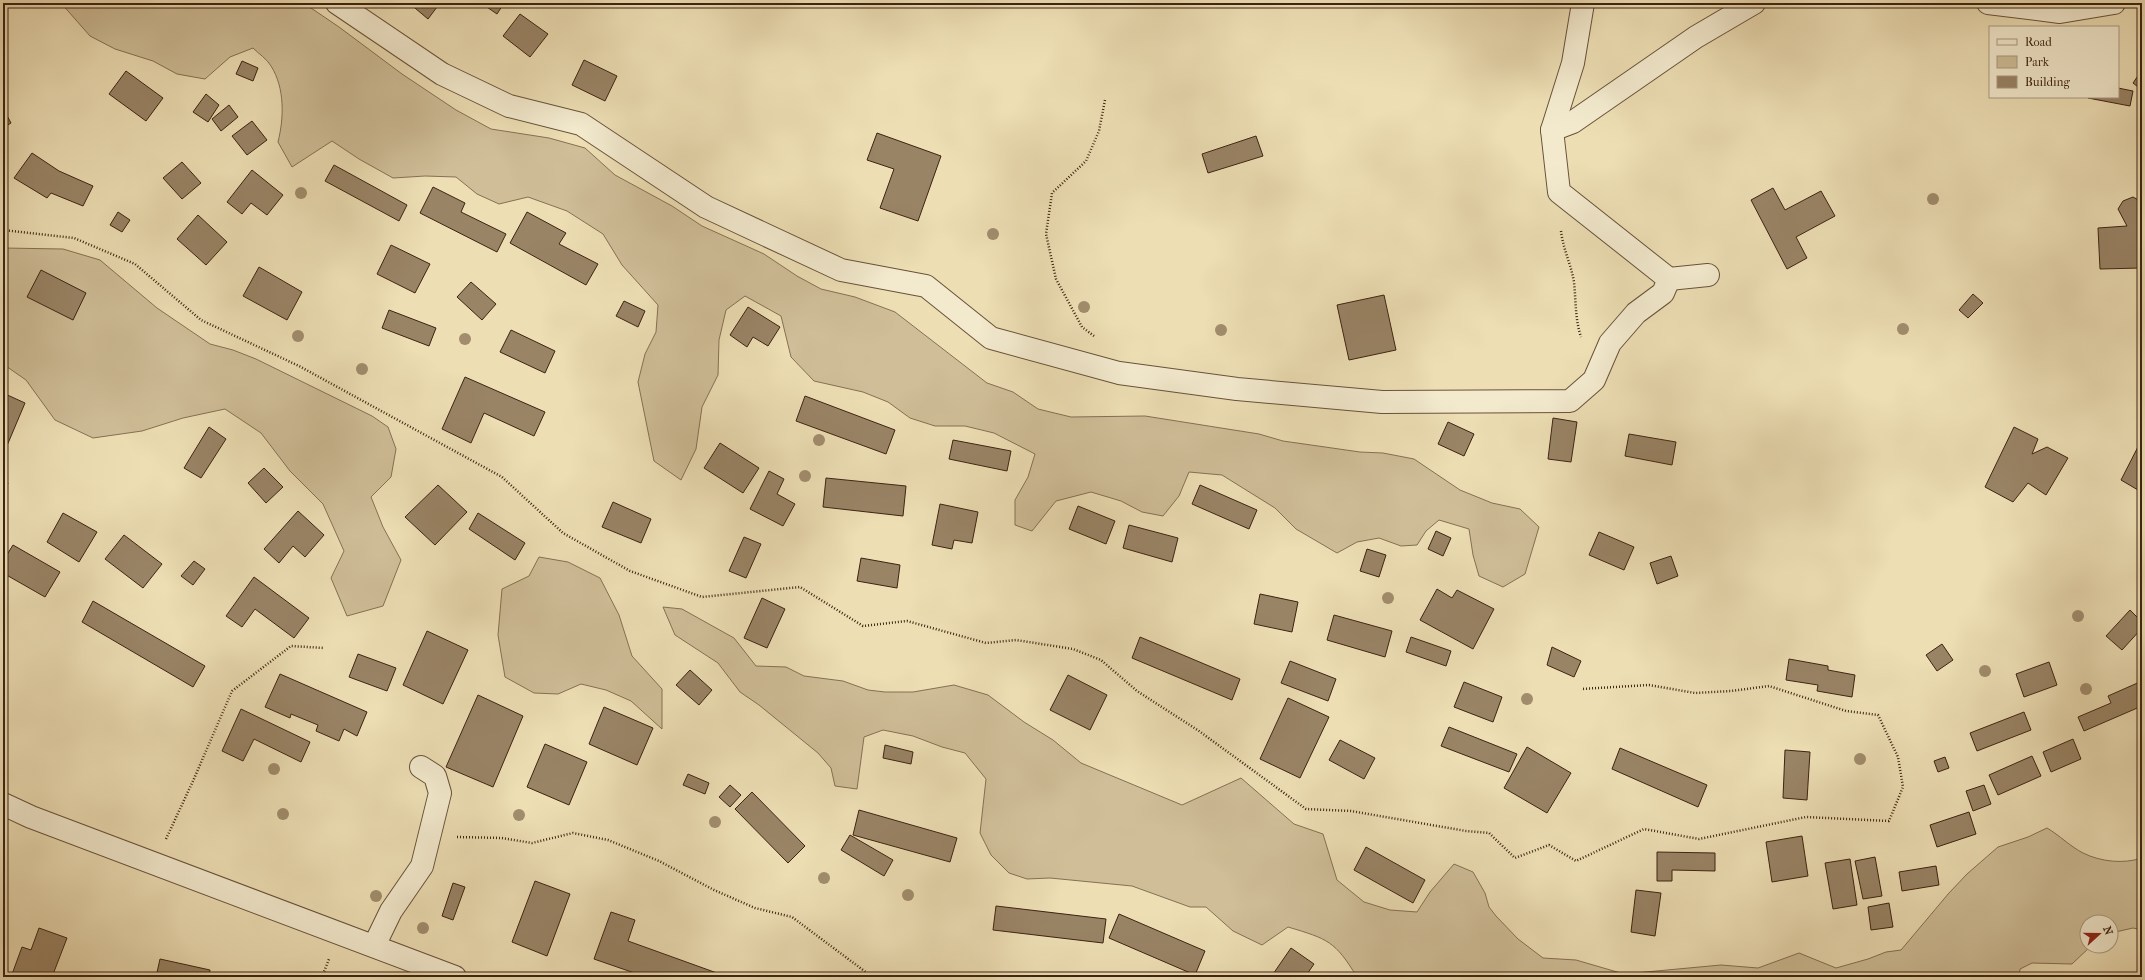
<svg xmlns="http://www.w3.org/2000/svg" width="2145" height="980" font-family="'IM FELL French Canon',serif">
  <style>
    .green { fill: #cfbe98; stroke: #867054 }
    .building { fill: #998466; stroke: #3d2311 }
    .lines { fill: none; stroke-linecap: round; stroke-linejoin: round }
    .minor-casing { stroke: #69523a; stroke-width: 24 }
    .path { stroke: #3d2311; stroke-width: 2.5; stroke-dasharray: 1 2; stroke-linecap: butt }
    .minor { stroke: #f3eace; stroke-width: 22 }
    .tree { fill: #a18d6d }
  </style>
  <rect width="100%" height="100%" fill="#eddeb4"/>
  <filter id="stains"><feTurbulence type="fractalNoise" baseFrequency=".005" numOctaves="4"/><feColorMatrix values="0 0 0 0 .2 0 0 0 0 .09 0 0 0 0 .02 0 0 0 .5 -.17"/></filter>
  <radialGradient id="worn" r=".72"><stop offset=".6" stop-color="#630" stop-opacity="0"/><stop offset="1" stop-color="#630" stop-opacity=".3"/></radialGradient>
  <g class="green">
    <path d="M 61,3 L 299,3 L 311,8 L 339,27 L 402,74 L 456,110 L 491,129 L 549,138 L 585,148 L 615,175 L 672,206 L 702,226 L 764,254 L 797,276 L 821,289 L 855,297 L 895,312 L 987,383 L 1013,392 L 1038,409 L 1071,417 L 1145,416 L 1259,434 L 1283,441 L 1360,452 L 1383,453 L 1414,459 L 1460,490 L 1492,503 L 1520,509 L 1539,527 L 1525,574 L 1503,587 L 1479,576 L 1473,555 L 1469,529 L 1439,520 L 1426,531 L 1417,545 L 1401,546 L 1379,538 L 1357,542 L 1337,553 L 1296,529 L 1275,508 L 1222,475 L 1189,472 L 1179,496 L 1163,516 L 1142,512 L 1121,501 L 1091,492 L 1056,501 L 1032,531 L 1015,525 L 1015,500 L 1028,477 L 1035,454 L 994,433 L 965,426 L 935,426 L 910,418 L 888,402 L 863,392 L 814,381 L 791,357 L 781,316 L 745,296 L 726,310 L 719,340 L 718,375 L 702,407 L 696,449 L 681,480 L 654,461 L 638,382 L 645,354 L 656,332 L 658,305 L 622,265 L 603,234 L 567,211 L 528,197 L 499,204 L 477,194 L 456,177 L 425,176 L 393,178 L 359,159 L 332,141 L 292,167 L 278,142 C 284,118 285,88 271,66 C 267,59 259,54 253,48 L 230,57 L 205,79 L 177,74 L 153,61 L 115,49 L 90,36 Z"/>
    <path d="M 3,248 L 63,249 L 100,260 L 157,308 L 210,344 L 233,350 L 256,359 L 372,416 L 388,427 L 396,449 L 391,477 L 371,497 L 383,527 L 401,560 L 383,606 L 347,616 L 331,578 L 344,551 L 323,504 L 290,471 L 261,433 L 225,409 L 183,418 L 142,431 L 93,438 L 55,420 L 26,380 L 3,364 Z"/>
    <path d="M 539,557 L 568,562 L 600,578 L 619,615 L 632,656 L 662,689 L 662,729 L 631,701 L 606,690 L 581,684 L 558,694 L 534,693 L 505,677 L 498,635 L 502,589 L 529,576 Z"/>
    <path d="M 663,607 L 682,609 L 734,638 L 756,666 L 786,667 L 804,676 L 843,681 L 868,690 L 885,692 L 913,692 L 954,685 L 988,695 L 1024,722 L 1053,740 L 1081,763 L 1182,805 L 1241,778 L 1294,824 L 1323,834 L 1337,880 L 1364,902 L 1390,910 L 1417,912 L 1430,892 L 1454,864 L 1473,872 L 1485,893 L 1489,907 L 1496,916 L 1518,939 L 1543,958 L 1576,960 L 1624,974 L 1721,965 L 1758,968 L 1799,953 L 1836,968 L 1868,959 L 1886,952 L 1901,950 L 1949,893 L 1967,874 L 1998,847 L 2028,837 L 2047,828 C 2059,835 2071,847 2083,853 C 2101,862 2124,864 2142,858 L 2142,930 L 2133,928 L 2111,933 L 2111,922 L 2087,922 L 2087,946 L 2091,946 L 2072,964 L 2032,963 L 2020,969 L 2019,977 L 1357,977 C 1335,941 1328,939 1288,927 L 1262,945 L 1233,931 L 1206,907 L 1190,907 L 1132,886 L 1050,878 L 1027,879 L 1009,873 L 991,855 L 980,833 L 986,779 L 965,753 L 942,747 L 913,736 L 883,730 L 864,737 L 857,789 L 835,786 L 831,768 L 818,753 L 759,705 L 740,692 L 718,663 L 675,635 Z"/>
  </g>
  <g class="building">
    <path d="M 409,3 L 440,3 L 428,19 Z"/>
    <path d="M 481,3 L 504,3 L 497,14 Z"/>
    <path d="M 520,14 L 548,34 L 530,57 L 503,36 Z"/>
    <path d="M 584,60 L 617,76 L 605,101 L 572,85 Z"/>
    <path d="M 242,61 L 258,68 L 253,81 L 236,74 Z"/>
    <path d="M 2142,70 L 2142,90 L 2133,83 Z"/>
    <path d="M 126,71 L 163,98 L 146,121 L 109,94 Z"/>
    <path d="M 2118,88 L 2133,91 L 2130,106 L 2088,98 L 2118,97 Z"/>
    <path d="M 206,94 L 219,105 L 208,122 L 193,112 Z"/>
    <path d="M 229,105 L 238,117 L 221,131 L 212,119 Z"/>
    <path d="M 3,108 L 11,123 L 3,128 Z"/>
    <path d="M 252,121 L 267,140 L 247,155 L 232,136 Z"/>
    <path d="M 877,133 L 941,156 L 918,221 L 880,208 L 894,169 L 867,160 Z"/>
    <path d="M 1256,136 L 1263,156 L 1208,173 L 1202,154 Z"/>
    <path d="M 32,153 L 59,171 L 93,186 L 83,206 L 51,193 L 47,198 L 14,178 Z"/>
    <path d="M 182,162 L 201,183 L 182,199 L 163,178 Z"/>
    <path d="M 334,165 L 407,205 L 399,221 L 325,181 Z"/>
    <path d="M 252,170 L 283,195 L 267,215 L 251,203 L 242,214 L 227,202 Z"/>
    <path d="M 433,187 L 465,203 L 461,212 L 506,234 L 497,252 L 420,213 Z"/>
    <path d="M 1773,188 L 1785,210 L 1821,191 L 1835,216 L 1796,237 L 1807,258 L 1787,269 L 1751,200 Z"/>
    <path d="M 2133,197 L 2142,202 L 2141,268 L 2100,269 L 2098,228 L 2127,226 L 2118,209 L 2123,201 Z"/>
    <path d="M 118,212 L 130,220 L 122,232 L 110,225 Z"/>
    <path d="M 527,212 L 566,233 L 559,244 L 598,264 L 586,285 L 510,243 Z"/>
    <path d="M 198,215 L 227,242 L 206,265 L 177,239 Z"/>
    <path d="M 391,245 L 430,264 L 415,293 L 377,274 Z"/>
    <path d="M 259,267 L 302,292 L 287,320 L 243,296 Z"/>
    <path d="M 41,270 L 86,293 L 73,320 L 27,297 Z"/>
    <path d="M 471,282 L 496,304 L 482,320 L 457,297 Z"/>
    <path d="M 1973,294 L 1983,303 L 1968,318 L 1959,310 Z"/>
    <path d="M 1384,295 L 1396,350 L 1349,360 L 1337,305 Z"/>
    <path d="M 624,301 L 645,311 L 638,327 L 616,316 Z"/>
    <path d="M 748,307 L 780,327 L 768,346 L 753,337 L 747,347 L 730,335 Z"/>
    <path d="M 389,310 L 436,328 L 429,346 L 382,328 Z"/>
    <path d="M 511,330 L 555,351 L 545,373 L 500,352 Z"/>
    <path d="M 465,377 L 545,412 L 534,436 L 484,413 L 471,443 L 442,429 Z"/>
    <path d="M 3,393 L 25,403 L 6,448 L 3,446 Z"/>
    <path d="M 805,396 L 895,430 L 886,454 L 796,421 Z"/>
    <path d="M 1553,418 L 1577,422 L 1571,462 L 1548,459 Z"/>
    <path d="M 1448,422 L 1474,434 L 1464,456 L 1438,444 Z"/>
    <path d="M 209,427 L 226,439 L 201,478 L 184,468 Z"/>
    <path d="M 2014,427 L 2038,439 L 2032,454 L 2047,447 L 2068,458 L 2046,495 L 2028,483 L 2013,502 L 1985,487 Z"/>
    <path d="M 1629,434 L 1676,442 L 1672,465 L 1625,456 Z"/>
    <path d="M 2142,439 L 2142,482 L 2138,490 L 2121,480 Z"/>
    <path d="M 953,440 L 1011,451 L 1007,471 L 949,459 Z"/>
    <path d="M 720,443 L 759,468 L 743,493 L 704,468 Z"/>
    <path d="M 264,468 L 283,487 L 266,503 L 248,483 Z"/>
    <path d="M 769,471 L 784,479 L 777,494 L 795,504 L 783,526 L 750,509 Z"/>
    <path d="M 826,478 L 906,486 L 903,516 L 823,507 Z"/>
    <path d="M 3,481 L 8,483 L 3,497 Z"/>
    <path d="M 438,485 L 467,512 L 435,545 L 405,517 Z"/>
    <path d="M 1200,485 L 1257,510 L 1249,529 L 1192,504 Z"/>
    <path d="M 613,502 L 651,519 L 641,543 L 602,527 Z"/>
    <path d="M 940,504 L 978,512 L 972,543 L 954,540 L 952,549 L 932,545 Z"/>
    <path d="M 1078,506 L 1115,521 L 1106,544 L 1069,529 Z"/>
    <path d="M 298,511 L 324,535 L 305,557 L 293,546 L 279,563 L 264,549 Z"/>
    <path d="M 63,513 L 97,532 L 79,562 L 47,542 Z"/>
    <path d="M 478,513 L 525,543 L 515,560 L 469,529 Z"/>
    <path d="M 1129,525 L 1178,538 L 1172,562 L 1123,548 Z"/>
    <path d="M 1436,531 L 1451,538 L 1443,556 L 1428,549 Z"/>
    <path d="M 1599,532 L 1634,547 L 1624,570 L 1589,555 Z"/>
    <path d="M 124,535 L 162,564 L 143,588 L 105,559 Z"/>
    <path d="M 744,537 L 761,544 L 746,578 L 729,571 Z"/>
    <path d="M 13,545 L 60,572 L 45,597 L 3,573 L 3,561 Z"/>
    <path d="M 1367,549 L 1386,555 L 1379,577 L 1360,571 Z"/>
    <path d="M 1671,556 L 1678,576 L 1657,584 L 1650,563 Z"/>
    <path d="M 861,558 L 900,565 L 897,588 L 857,581 Z"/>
    <path d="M 194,561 L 205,569 L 193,585 L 181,576 Z"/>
    <path d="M 254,577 L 309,618 L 294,638 L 255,609 L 242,627 L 226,616 Z"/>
    <path d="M 1437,589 L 1452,598 L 1457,590 L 1494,609 L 1473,649 L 1420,620 Z"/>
    <path d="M 1260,594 L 1298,602 L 1292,632 L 1254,624 Z"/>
    <path d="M 762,598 L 785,609 L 767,648 L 744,638 Z"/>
    <path d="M 93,601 L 205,666 L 193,687 L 82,622 Z"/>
    <path d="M 2130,610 L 2142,622 L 2142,628 L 2122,650 L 2106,636 Z"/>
    <path d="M 1334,615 L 1392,631 L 1385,657 L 1327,640 Z"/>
    <path d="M 427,631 L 468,650 L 443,704 L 403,685 Z"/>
    <path d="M 1140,637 L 1240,679 L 1232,700 L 1132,658 Z"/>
    <path d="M 1411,637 L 1451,651 L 1446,666 L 1406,652 Z"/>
    <path d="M 1942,644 L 1953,660 L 1937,671 L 1926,655 Z"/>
    <path d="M 1552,647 L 1581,661 L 1574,677 L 1547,665 Z"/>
    <path d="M 358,654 L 396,668 L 387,691 L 349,677 Z"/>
    <path d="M 1789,659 L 1828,666 L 1828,670 L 1855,675 L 1852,697 L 1817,691 L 1818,685 L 1786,680 Z"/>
    <path d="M 1290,661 L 1336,679 L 1328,701 L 1281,683 Z"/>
    <path d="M 2049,662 L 2057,685 L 2024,697 L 2016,674 Z"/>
    <path d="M 690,670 L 712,690 L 699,705 L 676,685 Z"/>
    <path d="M 280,674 L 367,712 L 357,736 L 344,729 L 339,741 L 316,731 L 318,725 L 291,714 L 290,718 L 265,707 Z"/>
    <path d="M 1068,675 L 1107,695 L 1090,730 L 1050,710 Z"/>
    <path d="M 2142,681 L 2142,706 L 2084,731 L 2078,717 L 2111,703 L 2108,696 Z"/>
    <path d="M 1464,682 L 1502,697 L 1493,722 L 1454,707 Z"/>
    <path d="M 478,695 L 523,716 L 493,787 L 446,767 Z"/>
    <path d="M 1288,698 L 1329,717 L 1300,778 L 1260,759 Z"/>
    <path d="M 604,707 L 653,728 L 637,765 L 589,744 Z"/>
    <path d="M 241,709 L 310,742 L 301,762 L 254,739 L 243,761 L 222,751 Z"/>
    <path d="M 2024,712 L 2031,730 L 1977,751 L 1970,733 Z"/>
    <path d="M 1449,727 L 1517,754 L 1509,772 L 1441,746 Z"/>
    <path d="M 2073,739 L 2081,759 L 2051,772 L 2043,752 Z"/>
    <path d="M 1340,740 L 1375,758 L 1364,779 L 1329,760 Z"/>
    <path d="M 545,744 L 587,762 L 569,805 L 527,787 Z"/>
    <path d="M 885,745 L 913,752 L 911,764 L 883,758 Z"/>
    <path d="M 1527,747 L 1571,773 L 1547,813 L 1504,788 Z"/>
    <path d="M 1620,748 L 1707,785 L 1698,807 L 1612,769 Z"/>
    <path d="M 1785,750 L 1810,752 L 1807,800 L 1783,798 Z"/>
    <path d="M 2032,756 L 2041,776 L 1998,795 L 1989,775 Z"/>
    <path d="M 1945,757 L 1949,768 L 1938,772 L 1934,761 Z"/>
    <path d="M 688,774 L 709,783 L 705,794 L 683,785 Z"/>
    <path d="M 730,785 L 741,795 L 730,807 L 719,797 Z"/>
    <path d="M 1984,785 L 1991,804 L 1973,811 L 1966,791 Z"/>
    <path d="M 752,792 L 805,846 L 788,863 L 735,809 Z"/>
    <path d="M 859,810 L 957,838 L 950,862 L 853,835 Z"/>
    <path d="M 1969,812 L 1976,834 L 1937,847 L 1930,825 Z"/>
    <path d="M 850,835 L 893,860 L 884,876 L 841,850 Z"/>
    <path d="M 1802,836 L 1808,876 L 1772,882 L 1766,842 Z"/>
    <path d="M 1366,847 L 1425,880 L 1413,903 L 1354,870 Z"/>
    <path d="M 1657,852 L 1715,853 L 1715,871 L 1672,870 L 1672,881 L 1657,881 Z"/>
    <path d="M 1875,857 L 1882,896 L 1863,899 L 1855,861 Z"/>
    <path d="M 1850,859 L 1857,905 L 1833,909 L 1825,863 Z"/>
    <path d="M 1936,866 L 1939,885 L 1902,891 L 1899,872 Z"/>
    <path d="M 535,881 L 570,894 L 547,956 L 512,942 Z"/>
    <path d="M 453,883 L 465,887 L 453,920 L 442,916 Z"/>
    <path d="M 1636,890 L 1661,893 L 1655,936 L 1631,932 Z"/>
    <path d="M 1889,903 L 1893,927 L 1871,930 L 1868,907 Z"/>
    <path d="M 996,906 L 1106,919 L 1103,943 L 993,930 Z"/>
    <path d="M 611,912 L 635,920 L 628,941 L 728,977 L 646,977 L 594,959 Z"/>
    <path d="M 1119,914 L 1205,951 L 1195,975 L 1109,938 Z"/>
    <path d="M 39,928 L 67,938 L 52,977 L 11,977 L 22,947 L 31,950 Z"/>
    <path d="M 1291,948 L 1314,964 L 1305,977 L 1271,977 Z"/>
    <path d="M 160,959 L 210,970 L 209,977 L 156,977 Z"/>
  </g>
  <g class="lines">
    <g class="minor-casing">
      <g id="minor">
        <path d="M 337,3 L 442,74 L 509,106 L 581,124 L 706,207 L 841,270 L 926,286 L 991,338 L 1119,373 L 1237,389 L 1382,402 L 1570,401 L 1594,380 L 1610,343 L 1636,313 L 1663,293 L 1669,279"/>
        <path d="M 1583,3 L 1573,63 L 1552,130 L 1559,192 L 1669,279 L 1708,275"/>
        <path d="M 1988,3 L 2060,12 L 2114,3"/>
        <path d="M 1552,130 L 1573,122 L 1696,37 L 1754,3"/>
        <path d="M 3,804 L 31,817 L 455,977"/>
        <path d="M 374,946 L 391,911 L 422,866 L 440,793 L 435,776 L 421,767"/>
      </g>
    </g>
    <g class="path">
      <path d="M 3,230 L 74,238 L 135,264 L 201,320 L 299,366 L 502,477 L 563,533 L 630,571 L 702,597 L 800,587 L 863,626 L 907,621 L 986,643 L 1016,640 L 1073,649 L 1101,660 L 1137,691 L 1199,731 L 1306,809 L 1351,811 L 1466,831 L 1489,833 L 1515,858 L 1549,845 L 1576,861 L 1644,829 L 1699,839 L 1806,817 L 1889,821 L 1903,787 L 1898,757 L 1878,715 L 1846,711 L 1769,686 L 1731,691 L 1695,693 L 1649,685 L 1581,689"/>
      <path d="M 1561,231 C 1563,249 1571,264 1574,282 C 1576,301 1575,319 1581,337"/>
      <path d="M 1094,336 L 1082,327 L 1056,279 L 1046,234 L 1052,193 L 1086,161 L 1099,131 L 1105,100"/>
      <path d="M 457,837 L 502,838 L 532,843 L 573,833 L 608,840 L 659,861 L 714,890 L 755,908 L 792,917 L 871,976 L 914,977"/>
      <path d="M 166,839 L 193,781 L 232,691 L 291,646 L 324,648"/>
      <path d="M 322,977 L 329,959"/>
    </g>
    <use href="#minor" class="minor"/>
  </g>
  <g class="tree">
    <circle cx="301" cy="193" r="6"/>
    <circle cx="1933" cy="199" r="6"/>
    <circle cx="993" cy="234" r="6"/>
    <circle cx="1084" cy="307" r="6"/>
    <circle cx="1903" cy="329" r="6"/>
    <circle cx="1221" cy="330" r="6"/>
    <circle cx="298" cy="336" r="6"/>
    <circle cx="465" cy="339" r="6"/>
    <circle cx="362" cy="369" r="6"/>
    <circle cx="819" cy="440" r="6"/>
    <circle cx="805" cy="476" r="6"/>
    <circle cx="1388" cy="598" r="6"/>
    <circle cx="2078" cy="616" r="6"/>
    <circle cx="1985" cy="671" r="6"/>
    <circle cx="2086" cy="689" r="6"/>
    <circle cx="1527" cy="699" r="6"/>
    <circle cx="1860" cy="759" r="6"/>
    <circle cx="274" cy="769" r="6"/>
    <circle cx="283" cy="814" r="6"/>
    <circle cx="519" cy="815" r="6"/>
    <circle cx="715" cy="822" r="6"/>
    <circle cx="824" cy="878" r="6"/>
    <circle cx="908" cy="895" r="6"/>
    <circle cx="376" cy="896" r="6"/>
    <circle cx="423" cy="928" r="6"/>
  </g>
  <rect width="2145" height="980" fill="none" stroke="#eddeb4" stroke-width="16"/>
  <rect x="4" y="4" width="2137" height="972" fill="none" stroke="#3d2311" stroke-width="2"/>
  <rect x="8" y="8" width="2129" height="964" fill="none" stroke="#3d2311"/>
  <rect x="1989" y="26" width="130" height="72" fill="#f3eace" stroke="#aa9a82"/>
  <rect x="1997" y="39" width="20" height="6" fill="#f3eace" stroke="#aa9a82"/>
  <text x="2025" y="46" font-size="12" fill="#3d2311">Road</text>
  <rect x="1997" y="56" width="20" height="12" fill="#cfbe98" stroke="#aa9a82"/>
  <text x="2025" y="66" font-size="12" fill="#3d2311">Park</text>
  <rect x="1997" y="76" width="20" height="12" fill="#998466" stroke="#aa9a82"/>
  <text x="2025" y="86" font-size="12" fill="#3d2311">Building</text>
  <g transform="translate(2099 934) rotate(69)"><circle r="19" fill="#f3eace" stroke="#aa9a82"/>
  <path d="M0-3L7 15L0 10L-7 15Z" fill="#8f2418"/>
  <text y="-6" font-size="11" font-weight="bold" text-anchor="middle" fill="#3d2311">N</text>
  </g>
  <rect width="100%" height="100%" filter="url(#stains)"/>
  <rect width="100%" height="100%" fill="url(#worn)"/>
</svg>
